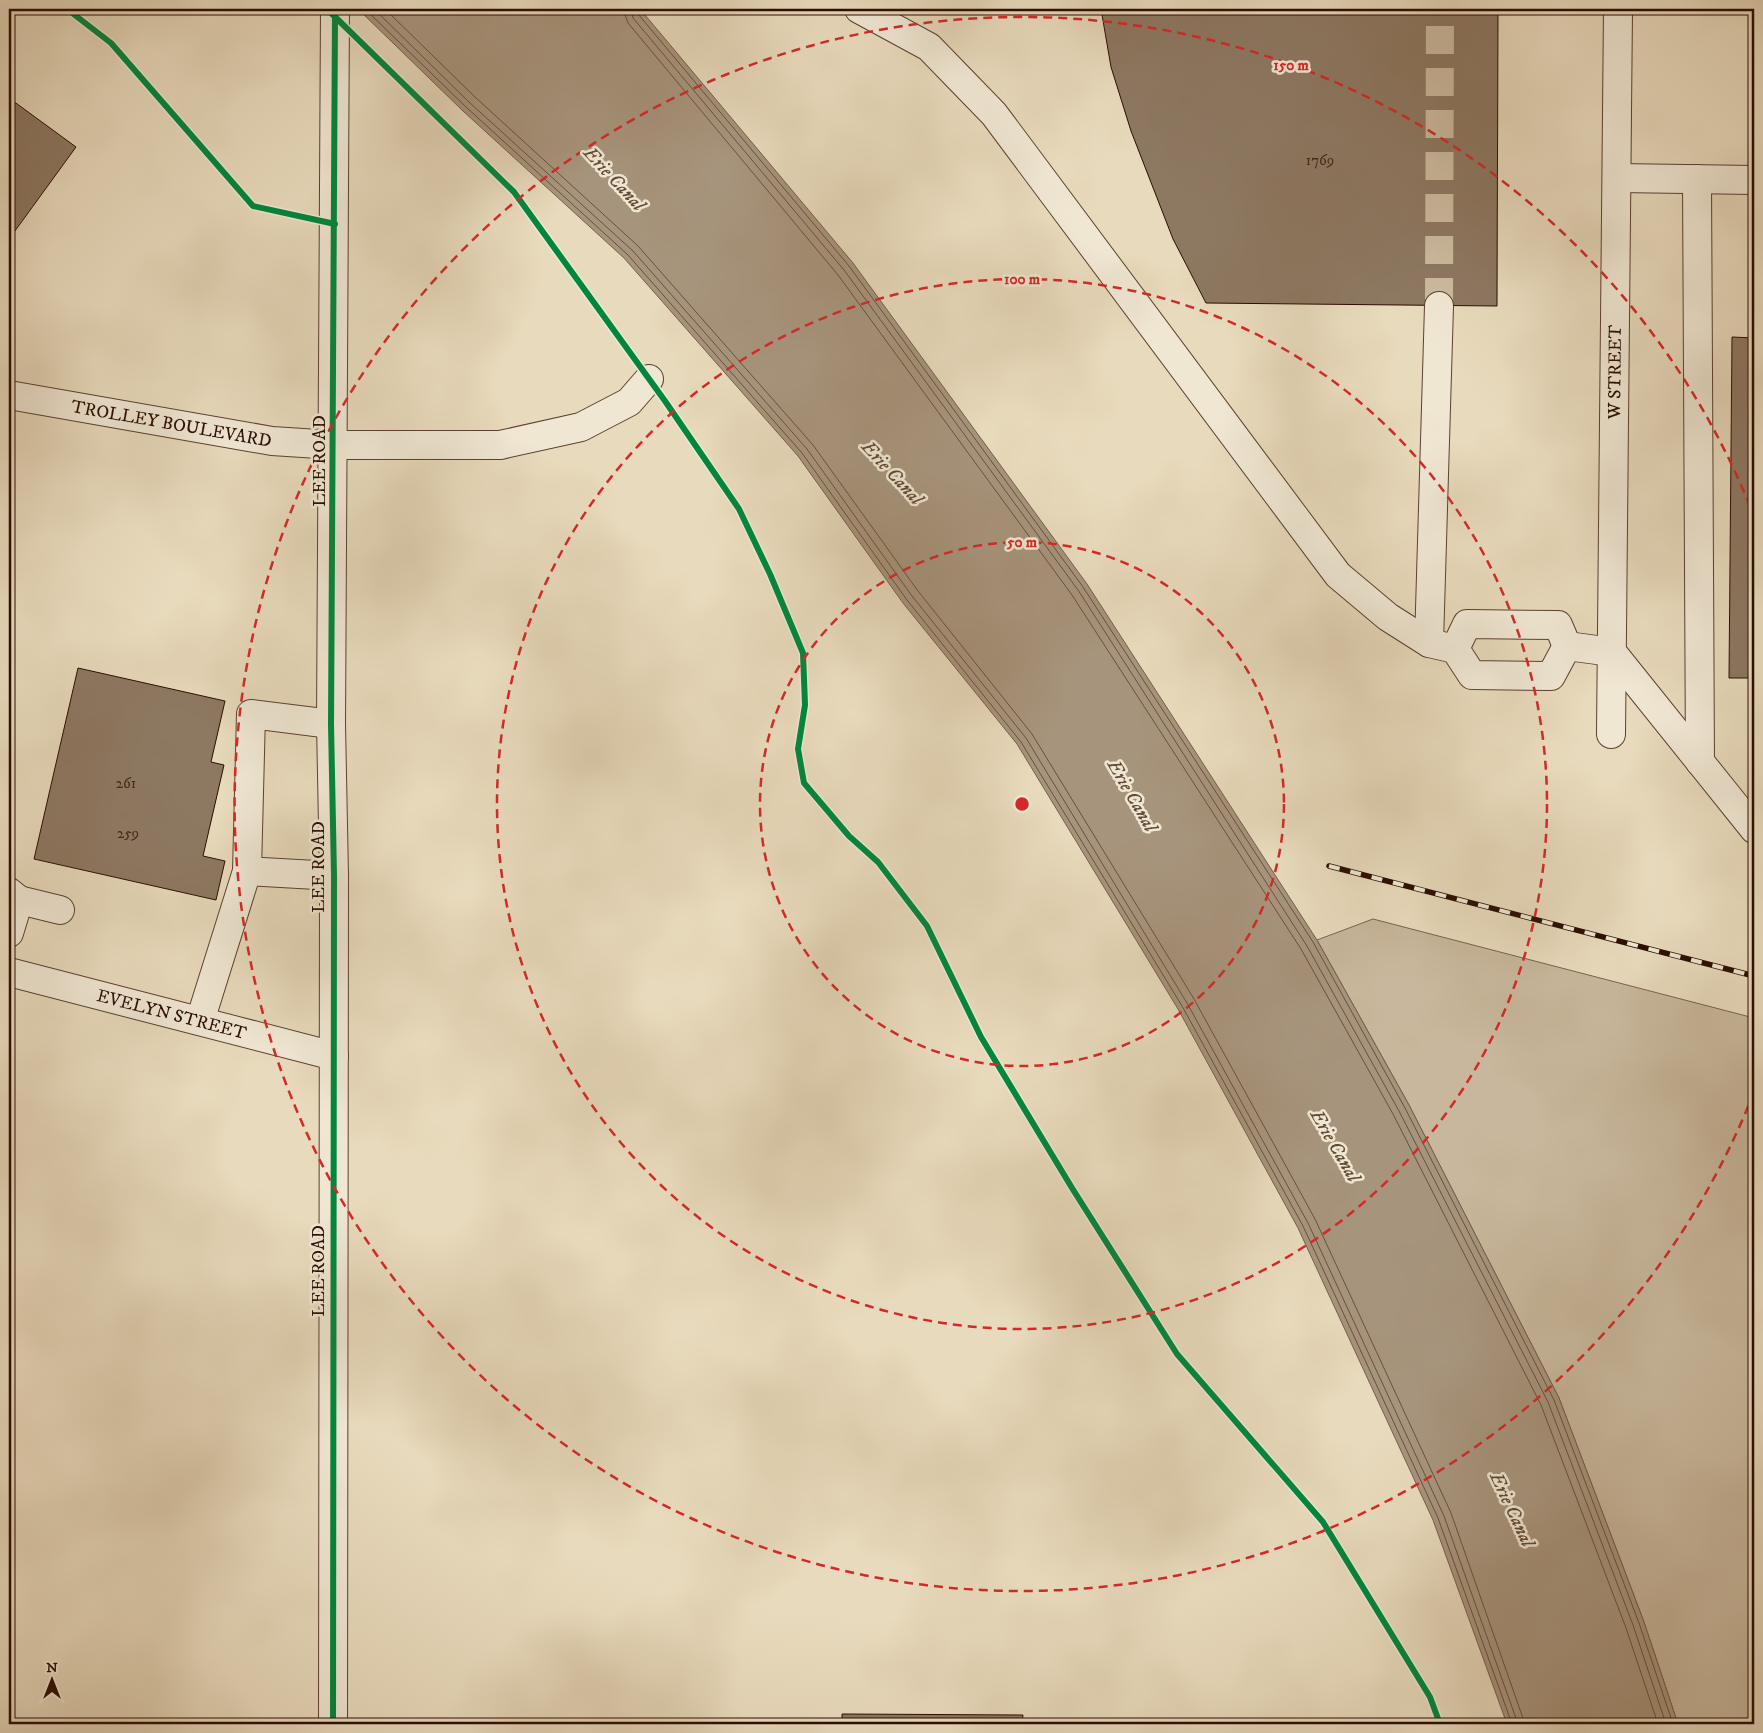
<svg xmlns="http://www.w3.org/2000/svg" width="1763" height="1733" font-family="'IM FELL DW Pica',serif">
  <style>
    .green { fill: #c8b79c; stroke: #79624e }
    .water { fill: #a7947c; stroke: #755e4b }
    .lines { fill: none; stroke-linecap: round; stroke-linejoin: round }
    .shore { stroke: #68503e; stroke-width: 1 }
    .building { fill: #8d7862; stroke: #2a0d01 }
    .minor-tunnel { stroke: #ccbba0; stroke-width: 28; stroke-dasharray: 28 14; stroke-linecap: butt }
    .minor-casing { stroke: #5a4030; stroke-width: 30 }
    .minor { stroke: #f0e7d3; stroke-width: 28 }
    .rail-casing { stroke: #2a0d01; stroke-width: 5.5 }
    .rail { stroke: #f0e7d3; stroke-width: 4; stroke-dasharray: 11; stroke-linecap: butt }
    .cycleway-casing { stroke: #f0e7d3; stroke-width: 9 }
    .cycleway { stroke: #00873e; stroke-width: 6 }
    .ring { fill: none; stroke: #d62828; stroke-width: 2.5; stroke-dasharray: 9 6 }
    .labels { text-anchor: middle; stroke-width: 5; stroke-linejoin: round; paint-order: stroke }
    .number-label { font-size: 15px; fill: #432819 }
    .street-label { font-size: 18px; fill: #2a0d01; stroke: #f0e7d3 }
    .water-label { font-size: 19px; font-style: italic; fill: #624a38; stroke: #f0e7d3 }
    .centre { fill: #d62828; stroke: #f0e7d3; stroke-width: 2.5 }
    .ring-label { font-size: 15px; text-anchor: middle; font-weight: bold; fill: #d62828; stroke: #f0e7d3; stroke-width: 5; stroke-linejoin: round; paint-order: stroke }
  </style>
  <rect width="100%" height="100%" fill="#e8dabc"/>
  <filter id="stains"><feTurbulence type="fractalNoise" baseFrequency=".004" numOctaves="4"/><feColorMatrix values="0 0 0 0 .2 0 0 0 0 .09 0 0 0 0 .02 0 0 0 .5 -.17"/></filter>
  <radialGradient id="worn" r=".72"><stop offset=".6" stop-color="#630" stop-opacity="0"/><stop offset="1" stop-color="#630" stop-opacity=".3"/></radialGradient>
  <path class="green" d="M 1373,919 L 1754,1018 L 1754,1724 L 1678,1724 L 1644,1622 L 1559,1398 L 1409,1105 L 1317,940 Z"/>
  <path class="water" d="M 358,9 L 640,9 L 853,263 L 1087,584 L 1317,940 L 1409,1105 L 1559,1398 L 1644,1622 L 1678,1724 L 1507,1724 L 1433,1520 L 1298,1228 L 1178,1009 L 1017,744 L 903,603 L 798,456 L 624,258 L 463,111 Z"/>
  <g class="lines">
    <g class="shore">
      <path d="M 365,9 L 466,107 L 628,255 L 802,453 L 907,600 L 1021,742 L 1182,1006 L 1303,1226 L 1438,1518 L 1512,1724"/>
      <path d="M 374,9 L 470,103 L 633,251 L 807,449 L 912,596 L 1026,738 L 1187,1003 L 1308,1223 L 1444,1516 L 1518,1724"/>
      <path d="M 385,9 L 475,97 L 638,246 L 813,445 L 918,591 L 1032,734 L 1194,999 L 1315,1219 L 1451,1513 L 1525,1724"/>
      <path d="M 623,9 L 628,23 L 838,275 L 1072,595 L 1301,949 L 1393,1114 L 1541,1405 L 1626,1628 L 1658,1724"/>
      <path d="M 631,9 L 633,18 L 844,270 L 1078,590 L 1307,946 L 1399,1111 L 1548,1402 L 1633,1625 L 1666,1724"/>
      <path d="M 637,9 L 638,14 L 849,266 L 1083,587 L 1313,942 L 1405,1108 L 1554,1400 L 1639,1623 L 1673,1724"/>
    </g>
  </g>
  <g class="building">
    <path d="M 1101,9 L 1498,9 L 1497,306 L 1206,303 L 1173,239 L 1131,131 L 1111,67 Z"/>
    <path d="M 9,98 L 76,147 L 12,235 L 9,233 Z"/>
    <path d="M 1732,337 L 1754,338 L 1754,678 L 1729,678 Z"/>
    <path d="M 78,668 L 225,701 L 211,762 L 224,765 L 203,856 L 225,861 L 216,900 L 34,859 Z"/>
    <path d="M 842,1714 L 1023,1715 L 1022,1724 L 842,1724 Z"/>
  </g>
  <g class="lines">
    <path class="minor-tunnel" d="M 1439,306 L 1440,9"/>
    <g class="minor-casing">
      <g id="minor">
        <path d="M 859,9 L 929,47 L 994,114 L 1338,575 L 1388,617 L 1429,643 L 1455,649 L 1472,675 L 1551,676 L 1567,646"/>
        <path d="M 1618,178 L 1754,180"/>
        <path d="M 1697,179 L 1700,762"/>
        <path id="s1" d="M 9,395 L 272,441 L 334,445 L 500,445 L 581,427 L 629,402 L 649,379"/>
        <path d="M 1429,643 L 1439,306"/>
        <path d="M 1567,646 L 1612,652 L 1754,829"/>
        <path d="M 1455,649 L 1467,624 L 1558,625 L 1567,646"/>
        <path id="s2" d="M 1611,734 L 1618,9"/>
        <path d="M 247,871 L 251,714 L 331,724"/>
        <path d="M 9,892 L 19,900 L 9,933"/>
        <path d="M 19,900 L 60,910"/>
        <path id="s3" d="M 9,972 L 334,1056"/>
        <path d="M 200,1021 L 247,871 L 334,876"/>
        <path d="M 333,1724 L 334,876 L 331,724 L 335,9"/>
      </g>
    </g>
    <use href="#minor" class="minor"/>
    <g class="rail-casing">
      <path id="rail" d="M 1329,866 L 1754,976"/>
    </g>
    <use href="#rail" class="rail"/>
    <g class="cycleway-casing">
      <g id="cycleway">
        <path d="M 67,9 L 111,43 L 253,206 L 335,224"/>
        <path d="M 327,9 L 514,192 L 665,401 L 739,509 L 770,574 L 803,653 L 805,705 L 798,749 L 804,783 L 849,836 L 878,862 L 927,926 L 981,1037 L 1072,1188 L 1177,1354 L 1323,1522 L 1430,1697 L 1440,1724"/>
        <path d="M 333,1724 L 334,876 L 331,724 L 335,14"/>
      </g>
    </g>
    <use href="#cycleway" class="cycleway"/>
  </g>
  <g class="ring">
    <circle cx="1022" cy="804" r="262"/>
    <circle cx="1022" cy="804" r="525"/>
    <path d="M1754 1092A787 787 0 1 1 1754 516"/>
  </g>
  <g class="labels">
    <g class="number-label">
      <text x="1320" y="165">1769</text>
      <text x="126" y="788">261</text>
      <text x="128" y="838">259</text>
    </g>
    <g class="street-label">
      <text dy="6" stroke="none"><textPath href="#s2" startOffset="362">W STREET</textPath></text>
      <text dy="6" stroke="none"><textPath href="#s1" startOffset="165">TROLLEY BOULEVARD</textPath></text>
      <text transform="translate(319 461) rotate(-90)" y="6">LEE ROAD</text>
      <text transform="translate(318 867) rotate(-90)" y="6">LEE ROAD</text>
      <text dy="6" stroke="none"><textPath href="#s3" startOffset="168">EVELYN STREET</textPath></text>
      <text transform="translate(318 1271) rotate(-90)" y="6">LEE ROAD</text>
    </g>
    <g class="water-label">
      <text transform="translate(615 178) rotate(47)" y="7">Erie Canal</text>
      <text transform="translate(893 472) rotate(47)" y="7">Erie Canal</text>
      <text transform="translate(1133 795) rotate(60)" y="7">Erie Canal</text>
      <text transform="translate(1336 1145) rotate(60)" y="7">Erie Canal</text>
      <text transform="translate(1513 1509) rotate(65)" y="7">Erie Canal</text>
    </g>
  </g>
  <circle cx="1022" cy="804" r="8" class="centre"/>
  <g class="ring-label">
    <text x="1291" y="70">150 m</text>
    <text x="1022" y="284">100 m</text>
    <text x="1022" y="547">50 m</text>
  </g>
  <rect width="1763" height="1733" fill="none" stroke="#e8dabc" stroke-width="30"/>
  <rect x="10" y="10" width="1743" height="1713" fill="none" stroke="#2a0d01" stroke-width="2.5"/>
  <rect x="15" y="15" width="1733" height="1703" fill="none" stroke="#2a0d01"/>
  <g transform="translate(52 1680)" stroke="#f0e7d3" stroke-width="4" paint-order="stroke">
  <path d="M0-4L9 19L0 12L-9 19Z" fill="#2a0d01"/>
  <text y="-8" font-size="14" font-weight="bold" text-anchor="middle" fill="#2a0d01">N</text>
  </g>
  <rect width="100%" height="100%" filter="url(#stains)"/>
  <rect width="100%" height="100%" fill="url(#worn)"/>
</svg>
